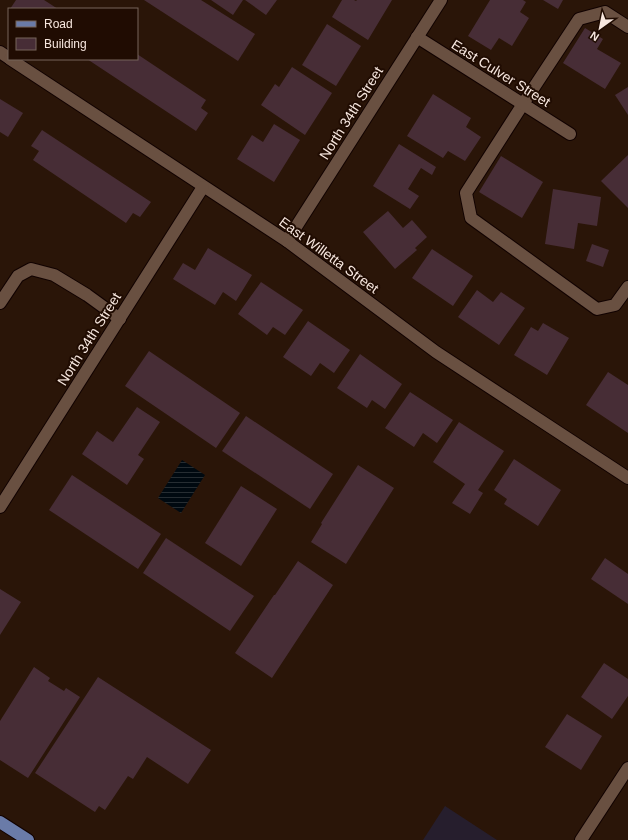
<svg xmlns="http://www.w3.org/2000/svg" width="628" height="840" font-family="Helvetica,sans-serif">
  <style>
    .commercial { fill: #261e2d }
    .water { fill: url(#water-rules) }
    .building { fill: #472d36 }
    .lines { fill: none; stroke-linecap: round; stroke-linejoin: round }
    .minor-casing { stroke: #110200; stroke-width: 14 }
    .major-casing { stroke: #110200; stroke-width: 14 }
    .minor { stroke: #695041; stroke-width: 12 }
    .major { stroke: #6a7ba8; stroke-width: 12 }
    .labels { text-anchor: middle; stroke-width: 4; stroke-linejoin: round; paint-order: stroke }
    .street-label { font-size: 14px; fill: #f7e7df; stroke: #200c02 }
  </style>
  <defs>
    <pattern id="water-rules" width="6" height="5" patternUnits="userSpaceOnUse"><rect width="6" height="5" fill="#000910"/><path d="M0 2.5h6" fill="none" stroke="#262d32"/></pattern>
  </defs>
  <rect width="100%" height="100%" fill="#2a1508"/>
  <path class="commercial" d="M 445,806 L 497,840 L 423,840 Z"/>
  <path class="water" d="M 182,460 L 205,475 L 181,513 L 158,498 Z"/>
  <g class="building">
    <path d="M 16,0 L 44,0 L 58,9 L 10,9 Z"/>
    <path d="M 144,0 L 201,0 L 255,34 L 238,61 Z"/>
    <path d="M 211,0 L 243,0 L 233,15 Z"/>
    <path d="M 245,0 L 277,0 L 266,15 Z"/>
    <path d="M 342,0 L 354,0 L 356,1 L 357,0 L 392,0 L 368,40 L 332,17 Z"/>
    <path d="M 490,0 L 523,0 L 526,2 L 520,12 L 529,18 L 512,46 L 499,38 L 491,50 L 468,36 Z"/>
    <path d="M 543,0 L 563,0 L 558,9 Z"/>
    <path d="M 327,24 L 361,46 L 336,86 L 302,65 Z"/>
    <path d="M 585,28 L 603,39 L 597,49 L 621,63 L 605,89 L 563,63 Z"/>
    <path d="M 137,54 L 206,100 L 201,108 L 208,113 L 196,131 L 87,59 L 137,59 Z"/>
    <path d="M 292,67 L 332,93 L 305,135 L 261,105 L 275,84 L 279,87 Z"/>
    <path d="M 628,87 L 628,115 L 615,95 Z"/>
    <path d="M 433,94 L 471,118 L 466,127 L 481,137 L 465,161 L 448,151 L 443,158 L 407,136 Z"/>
    <path d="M 0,99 L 23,113 L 8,137 L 0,132 Z"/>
    <path d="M 274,124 L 300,140 L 274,182 L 237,159 L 252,135 L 263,142 Z"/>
    <path d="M 42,130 L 151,202 L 140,217 L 133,213 L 126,223 L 33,160 L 39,151 L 31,146 Z"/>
    <path d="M 399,144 L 436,167 L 432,175 L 421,168 L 408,189 L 419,196 L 410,209 L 373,186 Z"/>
    <path d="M 628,155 L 628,208 L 601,181 Z"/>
    <path d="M 501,156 L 543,182 L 522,218 L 479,192 Z"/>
    <path d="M 553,189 L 601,197 L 597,226 L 578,223 L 574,249 L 545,244 Z"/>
    <path d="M 388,211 L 403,228 L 412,220 L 427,237 L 415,248 L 417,250 L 395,269 L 363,232 Z"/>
    <path d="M 592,244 L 609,250 L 603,267 L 586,261 Z"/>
    <path d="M 208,248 L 252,275 L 236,301 L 223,292 L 215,305 L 173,279 L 183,263 L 195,270 Z"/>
    <path d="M 432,249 L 473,276 L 453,306 L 412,278 Z"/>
    <path d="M 261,282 L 303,310 L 285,335 L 273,327 L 267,335 L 238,314 Z"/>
    <path d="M 477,290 L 493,302 L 501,292 L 525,308 L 499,345 L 458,317 Z"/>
    <path d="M 308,321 L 350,350 L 334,373 L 320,363 L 311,376 L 283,357 Z"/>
    <path d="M 543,323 L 569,338 L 547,375 L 514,355 L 531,327 L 538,331 Z"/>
    <path d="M 149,351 L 240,413 L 216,448 L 125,386 Z"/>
    <path d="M 360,354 L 402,384 L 385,409 L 372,400 L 367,408 L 337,388 Z"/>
    <path d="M 608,372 L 628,385 L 628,433 L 586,405 Z"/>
    <path d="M 410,392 L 453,420 L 437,443 L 423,433 L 414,447 L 385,428 Z"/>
    <path d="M 137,407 L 160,422 L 138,455 L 144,459 L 127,485 L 82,454 L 97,431 L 113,442 Z"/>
    <path d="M 246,416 L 333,474 L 310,509 L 222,451 Z"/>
    <path d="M 459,422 L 504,451 L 478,490 L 483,493 L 470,514 L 452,503 L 465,484 L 433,462 Z"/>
    <path d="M 514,459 L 561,490 L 538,526 L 504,504 L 507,499 L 494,490 Z"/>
    <path d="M 358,465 L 394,488 L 346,564 L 311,542 L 322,524 L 321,523 Z"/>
    <path d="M 72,475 L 161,534 L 138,569 L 49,510 Z"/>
    <path d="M 241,486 L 277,509 L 241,566 L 205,543 Z"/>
    <path d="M 166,538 L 254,596 L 230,631 L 143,573 Z"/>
    <path d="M 605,558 L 628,574 L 628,604 L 591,579 Z"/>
    <path d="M 298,561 L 333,585 L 272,678 L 235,653 L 274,595 L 275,595 Z"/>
    <path d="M 0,589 L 21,602 L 0,635 Z"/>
    <path d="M 604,663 L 628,679 L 628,696 L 612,719 L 581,697 Z"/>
    <path d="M 34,667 L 50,678 L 48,681 L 64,691 L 66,688 L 80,697 L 28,778 L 0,760 L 0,721 Z"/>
    <path d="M 98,677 L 211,750 L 188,784 L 147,757 L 133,779 L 128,776 L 105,810 L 99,806 L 95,812 L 35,773 Z"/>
    <path d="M 567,714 L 602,736 L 581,770 L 545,747 Z"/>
  </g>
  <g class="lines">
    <g class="minor-casing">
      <g id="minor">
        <path d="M 628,27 L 605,12 L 579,19 L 523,104 L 466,193 L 471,218 L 597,309 L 615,305 L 628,287"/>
        <path d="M 417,37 L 570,134"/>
        <path d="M 0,52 L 9,58"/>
        <path d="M 10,59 L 287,241 L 436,352 L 628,478"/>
        <path d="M 287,241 L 441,0"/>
        <path d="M 0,303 L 18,276 L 31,269 L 54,275 L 87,295 L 120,319"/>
        <path d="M 0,507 L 203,187"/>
        <path d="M 581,840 L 628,768"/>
      </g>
    </g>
    <g class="major-casing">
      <path id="major" d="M 0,822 L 28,840"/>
    </g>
    <use href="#minor" class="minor"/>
    <use href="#major" class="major"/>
  </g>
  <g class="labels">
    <g class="street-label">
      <text transform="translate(501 73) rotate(32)" y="5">East Culver Street</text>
      <text transform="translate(351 113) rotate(-58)" y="5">North 34th Street</text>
      <text transform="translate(329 255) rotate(36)" y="5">East Willetta Street</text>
      <text transform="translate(89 339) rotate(-58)" y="5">North 34th Street</text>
    </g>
  </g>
  <rect x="8" y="8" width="130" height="52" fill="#200c02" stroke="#76645a"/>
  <rect x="16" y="21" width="20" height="6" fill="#6a7ba8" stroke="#76645a"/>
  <text x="44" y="28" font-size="12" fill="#f7e7df">Road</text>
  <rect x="16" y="38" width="20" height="12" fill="#472d36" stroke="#76645a"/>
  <text x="44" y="48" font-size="12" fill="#f7e7df">Building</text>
  <g transform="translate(600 28) rotate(213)" stroke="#200c02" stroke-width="3" paint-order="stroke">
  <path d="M0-3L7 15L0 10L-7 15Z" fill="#f7e7df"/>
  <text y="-6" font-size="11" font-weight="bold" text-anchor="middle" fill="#f7e7df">N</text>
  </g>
</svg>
